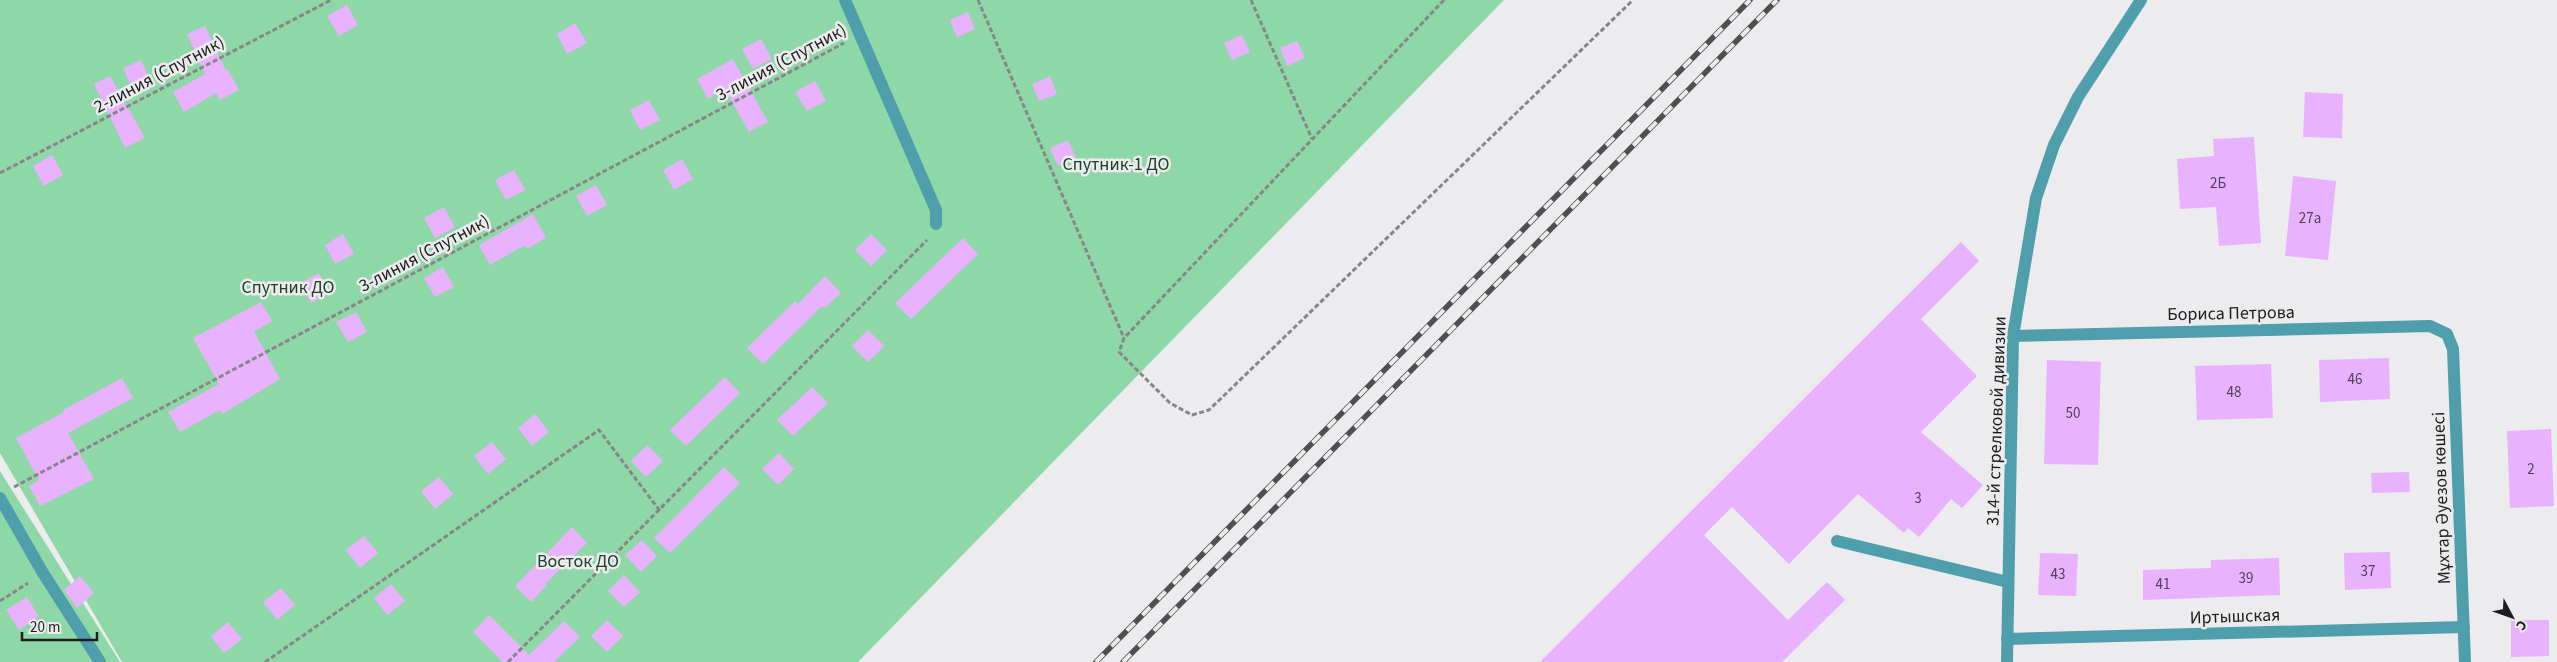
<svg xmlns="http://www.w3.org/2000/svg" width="2557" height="662" font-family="'Source Sans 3',sans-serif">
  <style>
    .green { fill: #8ed8a8 }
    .building { fill: #e8b2fe }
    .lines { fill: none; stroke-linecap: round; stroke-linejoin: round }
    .path { stroke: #878688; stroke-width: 3; stroke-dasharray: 5 2.5; stroke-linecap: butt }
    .service { stroke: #4f9eac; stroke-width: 12 }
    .minor { stroke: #4f9eac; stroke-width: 12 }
    .tertiary { stroke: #4f9eac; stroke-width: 12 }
    .rail-casing { stroke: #504f50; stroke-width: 5.5 }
    .rail { stroke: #ecebed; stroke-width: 4; stroke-dasharray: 11; stroke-linecap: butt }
    .labels { text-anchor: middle; stroke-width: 5; stroke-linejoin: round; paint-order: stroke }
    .number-label { font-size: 15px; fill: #504256 }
    .street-label { font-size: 18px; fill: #1e1d1e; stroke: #ecebed }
    .park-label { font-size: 18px; fill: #1b412a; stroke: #ecebed }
  </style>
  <rect width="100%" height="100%" fill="#ecebed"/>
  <g class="green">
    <path d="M 0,0 L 1504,0 L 858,662 L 122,662 L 0,453 Z"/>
    <path d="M 0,471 L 120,662 L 0,662 Z"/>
  </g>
  <g class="building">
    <path d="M 347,5 L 358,25 L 339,36 L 327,16 Z"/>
    <path d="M 968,12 L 975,29 L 957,37 L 950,20 Z"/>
    <path d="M 575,23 L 587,43 L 567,54 L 557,34 Z"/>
    <path d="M 205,26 L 226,71 L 228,70 L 239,90 L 220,100 L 216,93 L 184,112 L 173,92 L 205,74 L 187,34 Z"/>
    <path d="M 1242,35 L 1250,52 L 1232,60 L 1224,43 Z"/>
    <path d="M 761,39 L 772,59 L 753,69 L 742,49 Z"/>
    <path d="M 1297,41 L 1305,58 L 1287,66 L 1280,48 Z"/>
    <path d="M 733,59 L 768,122 L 749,132 L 725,89 L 708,99 L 697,79 Z"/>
    <path d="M 141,60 L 149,78 L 131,86 L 123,68 Z"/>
    <path d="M 110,76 L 145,138 L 125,148 L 94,84 Z"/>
    <path d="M 1050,76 L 1057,94 L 1039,101 L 1032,84 Z"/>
    <path d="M 815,81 L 826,101 L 807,111 L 795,92 Z"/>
    <path d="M 2305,92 L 2343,94 L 2342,138 L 2303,137 Z"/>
    <path d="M 649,100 L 660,120 L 640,130 L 630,110 Z"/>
    <path d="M 2254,137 L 2261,243 L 2219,246 L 2216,207 L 2180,209 L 2177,159 L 2214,156 L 2213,139 Z"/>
    <path d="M 1068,140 L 1076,158 L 1058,166 L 1050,148 Z"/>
    <path d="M 52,155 L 63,175 L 44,186 L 33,166 Z"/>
    <path d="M 682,159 L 693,179 L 674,190 L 663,170 Z"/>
    <path d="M 514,170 L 525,190 L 506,200 L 495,180 Z"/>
    <path d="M 2293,176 L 2336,181 L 2328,260 L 2285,256 Z"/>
    <path d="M 596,185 L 607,205 L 587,216 L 576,196 Z"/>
    <path d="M 444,207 L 455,227 L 435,238 L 424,218 Z"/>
    <path d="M 533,214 L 546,238 L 527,249 L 525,245 L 490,265 L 479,245 Z"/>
    <path d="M 343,234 L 354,254 L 335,264 L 325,245 Z"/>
    <path d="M 871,234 L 887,250 L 871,266 L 855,250 Z"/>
    <path d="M 963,238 L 978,254 L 911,319 L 895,303 Z"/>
    <path d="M 1961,242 L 1979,261 L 1921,319 L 1977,376 L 1921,432 L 1983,485 L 1962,508 L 1951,499 L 1919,537 L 1908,528 L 1904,533 L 1858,494 L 1789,564 L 1732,507 L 1704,535 L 1788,620 L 1827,582 L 1845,600 L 1782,662 L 1540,662 Z"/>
    <path d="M 443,267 L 454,287 L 435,297 L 424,278 Z"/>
    <path d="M 319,273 L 330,293 L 311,303 L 300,283 Z"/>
    <path d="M 825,276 L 841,293 L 825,308 L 822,306 L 763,364 L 747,348 L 795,301 L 798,304 Z"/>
    <path d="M 261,302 L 272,321 L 254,332 L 280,379 L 222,414 L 220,410 L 180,432 L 168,412 L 219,384 L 193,338 Z"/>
    <path d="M 356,312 L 367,332 L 348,342 L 336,322 Z"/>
    <path d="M 868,330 L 884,346 L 868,362 L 852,346 Z"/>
    <path d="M 2389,358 L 2390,399 L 2320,402 L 2319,360 Z"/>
    <path d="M 2047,360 L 2101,362 L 2098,465 L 2044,464 Z"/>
    <path d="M 2271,364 L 2273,418 L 2197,420 L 2195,366 Z"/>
    <path d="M 725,377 L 740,393 L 686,446 L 670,430 Z"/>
    <path d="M 122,378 L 133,398 L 68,433 L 94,479 L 40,506 L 29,486 L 39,480 L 16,438 L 64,412 L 63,410 Z"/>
    <path d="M 812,387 L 828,403 L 793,436 L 777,420 Z"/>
    <path d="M 535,414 L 549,432 L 532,446 L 518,428 Z"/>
    <path d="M 2551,429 L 2554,506 L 2510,508 L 2507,431 Z"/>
    <path d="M 492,442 L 506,459 L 488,474 L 474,456 Z"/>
    <path d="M 647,445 L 663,461 L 646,477 L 631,461 Z"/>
    <path d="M 779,453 L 794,469 L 778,485 L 762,469 Z"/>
    <path d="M 724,467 L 740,483 L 670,553 L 654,538 Z"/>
    <path d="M 2409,472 L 2410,492 L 2372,493 L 2371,473 Z"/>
    <path d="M 439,477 L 453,494 L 435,509 L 421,491 Z"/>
    <path d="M 572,527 L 587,543 L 545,584 L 547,585 L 531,602 L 515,586 Z"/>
    <path d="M 364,536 L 378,553 L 360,568 L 346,550 Z"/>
    <path d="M 642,540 L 657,556 L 641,572 L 625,555 Z"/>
    <path d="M 2390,552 L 2391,588 L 2345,590 L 2344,553 Z"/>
    <path d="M 2040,553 L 2078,554 L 2076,596 L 2038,595 Z"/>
    <path d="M 2279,558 L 2280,595 L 2143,600 L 2143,570 L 2211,568 L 2211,560 Z"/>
    <path d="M 624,575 L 640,592 L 624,607 L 608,591 Z"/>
    <path d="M 80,576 L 94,593 L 77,608 L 64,590 Z"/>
    <path d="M 391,584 L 405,601 L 387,615 L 374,598 Z"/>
    <path d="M 281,588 L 295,605 L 277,620 L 263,602 Z"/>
    <path d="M 27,597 L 39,617 L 19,630 L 6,610 Z"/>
    <path d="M 489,615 L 529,655 L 564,621 L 580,637 L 554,662 L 503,662 L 473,632 Z"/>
    <path d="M 607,620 L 623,636 L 607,652 L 591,636 Z"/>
    <path d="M 2511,620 L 2549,620 L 2549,656 L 2511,657 Z"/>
    <path d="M 228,622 L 242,639 L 224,653 L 211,636 Z"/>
  </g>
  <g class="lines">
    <g class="path">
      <path d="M 978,0 L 1124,338"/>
      <path d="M 1251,0 L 1312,139"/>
      <path d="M 1444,0 L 1124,338 L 1119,352 L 1170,403 L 1192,415 L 1209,410 L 1633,0"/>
      <path d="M 0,173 L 331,0"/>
      <path d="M 14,487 L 844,43"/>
      <path d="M 0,601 L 28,583"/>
      <path d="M 265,662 L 599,430 L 660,511"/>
      <path d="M 508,662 L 927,240"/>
    </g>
    <g class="service">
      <path d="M 845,0 L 936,210 L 936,224"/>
      <path d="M 0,498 L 43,573 L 100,662"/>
      <path d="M 1837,541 L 2008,582"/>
    </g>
    <g class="minor">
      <path d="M 2013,336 L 2430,326 L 2447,334 L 2453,349 L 2465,662"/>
      <path d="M 2007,639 L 2464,627"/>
    </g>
    <path class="tertiary" d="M 2007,662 L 2013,336 L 2036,198 L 2054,145 L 2078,97 L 2141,0"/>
    <g class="rail-casing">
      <g id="rail">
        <path d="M 1096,662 L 1750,0"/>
        <path d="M 1123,662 L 1777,0"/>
      </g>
    </g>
    <use href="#rail" class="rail"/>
  </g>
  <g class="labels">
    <g class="number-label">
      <text x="2218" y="188">2Б</text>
      <text x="2310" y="223">27а</text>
      <text x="2355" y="384">46</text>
      <text x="2234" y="397">48</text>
      <text x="2073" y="418">50</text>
      <text x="2531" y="474">2</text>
      <text x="1918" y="503">3</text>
      <text x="2368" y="576">37</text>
      <text x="2058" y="579">43</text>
      <text x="2246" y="583">39</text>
      <text x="2163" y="589">41</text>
    </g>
    <g class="street-label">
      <text transform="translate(781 62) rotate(-28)" y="6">3-линия (Спутник)</text>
      <text transform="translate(159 74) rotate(-28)" y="6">2-линия (Спутник)</text>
      <text transform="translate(424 253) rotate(-28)" y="6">3-линия (Спутник)</text>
      <text transform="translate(2231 313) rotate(-1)" y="6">Бориса Петрова</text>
      <text transform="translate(1996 421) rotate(-88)" y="6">314-й стрелковой дивизии</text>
      <text transform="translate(2441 498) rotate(-92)" y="6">Мұхтар Әуезов көшесі</text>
      <text transform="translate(2235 616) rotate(-2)" y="6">Иртышская</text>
    </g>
    <g class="park-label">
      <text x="1116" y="170">Спутник-1 ДО</text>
      <text x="288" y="293">Спутник ДО</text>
      <text x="578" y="567">Восток ДО</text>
    </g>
  </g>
  <g transform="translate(2512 617) rotate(131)" stroke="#ecebed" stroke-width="4" paint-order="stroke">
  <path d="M0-4L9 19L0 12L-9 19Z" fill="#1e1d1e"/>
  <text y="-8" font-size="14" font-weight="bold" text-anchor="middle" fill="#1e1d1e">С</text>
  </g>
  <path d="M22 632v8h75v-8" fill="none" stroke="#1e1d1e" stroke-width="2.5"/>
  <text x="30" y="632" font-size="15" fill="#1e1d1e" stroke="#ecebed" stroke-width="4" paint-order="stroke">20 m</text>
</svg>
